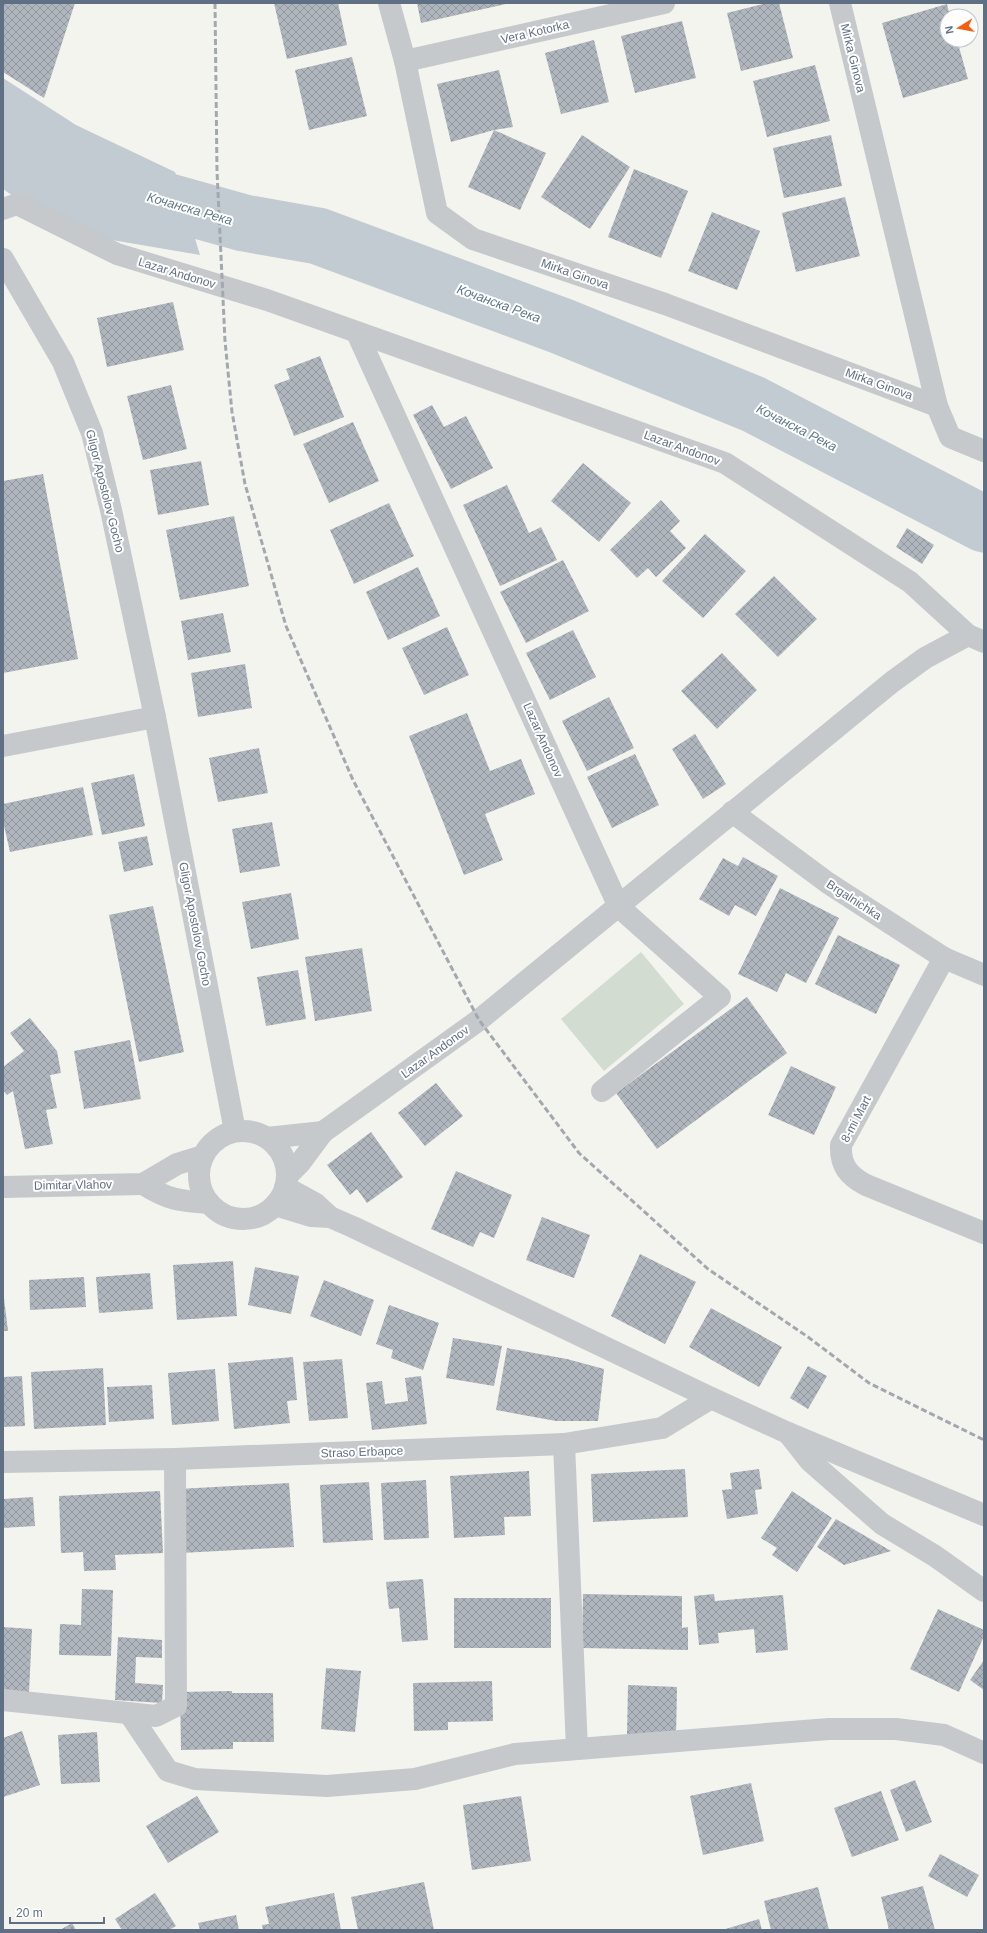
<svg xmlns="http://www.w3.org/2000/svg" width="987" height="1933" font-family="Arial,sans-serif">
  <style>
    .pitch { fill: #d3dcd0 }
    .water { fill: #c2cbd1 }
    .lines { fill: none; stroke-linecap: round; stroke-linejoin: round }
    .river { stroke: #c2cbd1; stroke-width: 57 }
    .building { fill: url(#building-cross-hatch) }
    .minor { stroke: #c6c9cc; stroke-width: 22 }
    .rail { stroke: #a3a8af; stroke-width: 3; stroke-dasharray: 6 3; stroke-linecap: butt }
    .labels { text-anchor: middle; stroke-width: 4; stroke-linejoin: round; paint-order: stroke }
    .street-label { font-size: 12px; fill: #607084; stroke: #fff }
    .water-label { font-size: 13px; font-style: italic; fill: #607989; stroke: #fff }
  </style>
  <defs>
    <pattern id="building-cross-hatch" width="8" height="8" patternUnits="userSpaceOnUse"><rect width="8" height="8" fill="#b0b6bd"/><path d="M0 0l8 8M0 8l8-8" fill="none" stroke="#93989f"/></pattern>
  </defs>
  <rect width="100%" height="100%" fill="#f4f4ef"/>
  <path class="pitch" d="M 641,952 L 684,1004 L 604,1071 L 561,1019 Z"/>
  <path class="water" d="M 3,78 L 76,125 L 175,172 L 200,255 L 65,232 L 3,189 Z"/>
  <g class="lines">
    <path class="river" d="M 3,115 L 54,149 L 144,195 L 244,223 L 318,236 L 561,326 L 753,404 L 984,524"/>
  </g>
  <g class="building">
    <path d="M 3,3 L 75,3 L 44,98 L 3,72 Z"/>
    <path d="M 274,3 L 338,3 L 347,45 L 287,59 Z"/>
    <path d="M 417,3 L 506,3 L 506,4 L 421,23 Z"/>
    <path d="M 767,3 L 779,3 L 793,58 L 741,71 L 727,13 Z"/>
    <path d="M 947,4 L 950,16 L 947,16 L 947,40 L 957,40 L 968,79 L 903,98 L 882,23 Z"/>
    <path d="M 682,21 L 696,78 L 635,93 L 621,36 Z"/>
    <path d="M 594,40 L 609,102 L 561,114 L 545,53 Z"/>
    <path d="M 352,57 L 367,116 L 309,130 L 295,70 Z"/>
    <path d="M 815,65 L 830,121 L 767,137 L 753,81 Z"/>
    <path d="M 499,70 L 513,127 L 494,130 L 546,153 L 520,210 L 468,187 L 494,130 L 451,142 L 437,84 Z"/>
    <path d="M 582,135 L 630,167 L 590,229 L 541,197 Z"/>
    <path d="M 831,135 L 842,186 L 784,198 L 773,148 Z"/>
    <path d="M 634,169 L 688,191 L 661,258 L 608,237 Z"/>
    <path d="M 845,197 L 860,256 L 796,272 L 782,213 Z"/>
    <path d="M 712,212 L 760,231 L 737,290 L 688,271 Z"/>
    <path d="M 173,302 L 184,350 L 107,367 L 97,318 Z"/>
    <path d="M 320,356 L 344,417 L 294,436 L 274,385 L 290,379 L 286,369 Z"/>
    <path d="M 171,385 L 187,449 L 143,460 L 127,396 Z"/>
    <path d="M 432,405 L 444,427 L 466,416 L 493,468 L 451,489 L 413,415 Z"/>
    <path d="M 353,422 L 379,481 L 329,503 L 303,444 Z"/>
    <path d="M 201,461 L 209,505 L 158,515 L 150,470 Z"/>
    <path d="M 583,463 L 631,503 L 599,542 L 551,501 Z"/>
    <path d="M 43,474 L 78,659 L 3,673 L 3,481 Z"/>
    <path d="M 507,485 L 529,533 L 541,527 L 557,560 L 500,586 L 463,505 Z"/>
    <path d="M 661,500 L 680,521 L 670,531 L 686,548 L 656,577 L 648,568 L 637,578 L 610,550 Z"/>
    <path d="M 389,503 L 414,556 L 354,584 L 330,530 Z"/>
    <path d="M 234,516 L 249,586 L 180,600 L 166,530 Z"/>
    <path d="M 907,528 L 934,545 L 922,564 L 896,547 Z"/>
    <path d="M 705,534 L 746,571 L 703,618 L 662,581 Z"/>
    <path d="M 563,560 L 589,611 L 526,643 L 500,592 Z"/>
    <path d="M 418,567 L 440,616 L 388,640 L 366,592 Z"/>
    <path d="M 774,576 L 817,619 L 778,657 L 735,614 Z"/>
    <path d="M 223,613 L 231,652 L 188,660 L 181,621 Z"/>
    <path d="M 447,627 L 469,675 L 424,695 L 402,648 Z"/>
    <path d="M 573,630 L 596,677 L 550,700 L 526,653 Z"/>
    <path d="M 722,653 L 757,690 L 717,729 L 681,691 Z"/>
    <path d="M 245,664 L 252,708 L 198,717 L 191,673 Z"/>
    <path d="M 609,697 L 634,748 L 587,771 L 562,721 Z"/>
    <path d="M 467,713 L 490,771 L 521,759 L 535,794 L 485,814 L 503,860 L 464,875 L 409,736 Z"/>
    <path d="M 695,734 L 726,784 L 703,799 L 672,749 Z"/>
    <path d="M 259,748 L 268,793 L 218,802 L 209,758 Z"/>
    <path d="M 635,754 L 659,805 L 612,828 L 587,777 Z"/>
    <path d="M 134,774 L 145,826 L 102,835 L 91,783 Z"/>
    <path d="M 83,787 L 93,835 L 10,852 L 3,821 L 3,804 Z"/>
    <path d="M 272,822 L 280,866 L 240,873 L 232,829 Z"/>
    <path d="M 147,836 L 153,865 L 124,872 L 118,842 Z"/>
    <path d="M 743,857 L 778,876 L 756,916 L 735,905 L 729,916 L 699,899 L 723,858 L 738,866 Z"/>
    <path d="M 780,888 L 839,918 L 806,983 L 786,973 L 777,992 L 738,974 Z"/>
    <path d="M 291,893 L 299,939 L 251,949 L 242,902 Z"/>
    <path d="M 153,906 L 184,1052 L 139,1062 L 109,915 Z"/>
    <path d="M 838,935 L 900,965 L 876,1014 L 815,984 Z"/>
    <path d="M 362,948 L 372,1011 L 315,1021 L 305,957 Z"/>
    <path d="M 298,970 L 306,1019 L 266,1026 L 257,977 Z"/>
    <path d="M 747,997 L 787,1053 L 657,1149 L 616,1093 Z"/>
    <path d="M 30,1018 L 57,1051 L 61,1073 L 50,1075 L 57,1108 L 46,1110 L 53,1144 L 25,1149 L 13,1091 L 7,1095 L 3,1090 L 3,1067 L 24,1051 L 10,1033 Z"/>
    <path d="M 130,1040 L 141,1099 L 84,1109 L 74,1051 Z"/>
    <path d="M 791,1066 L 836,1087 L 814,1135 L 768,1115 Z"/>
    <path d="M 436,1083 L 463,1116 L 425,1146 L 398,1113 Z"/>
    <path d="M 371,1132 L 403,1177 L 367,1203 L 357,1189 L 350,1195 L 327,1165 Z"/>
    <path d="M 456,1171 L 512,1195 L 494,1238 L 480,1232 L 473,1247 L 431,1229 Z"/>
    <path d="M 542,1217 L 590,1235 L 574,1278 L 526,1260 Z"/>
    <path d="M 640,1254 L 696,1282 L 665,1344 L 611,1316 Z"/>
    <path d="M 233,1261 L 237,1316 L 177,1320 L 173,1265 Z"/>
    <path d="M 255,1267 L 299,1276 L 291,1314 L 248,1305 Z"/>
    <path d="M 150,1273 L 153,1309 L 99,1313 L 96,1277 Z"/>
    <path d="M 84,1277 L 86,1307 L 30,1310 L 29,1280 Z"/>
    <path d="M 324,1280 L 374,1300 L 361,1336 L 310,1316 Z"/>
    <path d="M 3,1290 L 8,1331 L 3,1331 Z"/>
    <path d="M 389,1305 L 439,1323 L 423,1370 L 391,1358 L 393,1350 L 376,1344 Z"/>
    <path d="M 711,1308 L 782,1347 L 759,1387 L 689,1347 Z"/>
    <path d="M 453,1338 L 502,1346 L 494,1386 L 446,1378 Z"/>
    <path d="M 507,1348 L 567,1359 L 604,1369 L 598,1421 L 556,1421 L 496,1410 Z"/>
    <path d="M 293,1357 L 297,1400 L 287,1401 L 290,1423 L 234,1429 L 228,1363 Z"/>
    <path d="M 342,1359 L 348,1418 L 309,1421 L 303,1362 Z"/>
    <path d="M 808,1366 L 827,1376 L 808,1409 L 790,1398 Z"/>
    <path d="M 103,1368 L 106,1425 L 34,1429 L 31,1372 Z"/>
    <path d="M 215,1369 L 219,1421 L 172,1425 L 168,1373 Z"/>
    <path d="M 22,1376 L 25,1426 L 3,1427 L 3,1377 Z"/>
    <path d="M 421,1376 L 427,1424 L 372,1430 L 366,1383 L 382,1381 L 385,1404 L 408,1401 L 405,1378 Z"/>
    <path d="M 152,1385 L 154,1419 L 109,1422 L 107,1387 Z"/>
    <path d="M 685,1469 L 688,1517 L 593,1522 L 591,1474 Z"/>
    <path d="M 759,1469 L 762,1489 L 755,1490 L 758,1514 L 727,1519 L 722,1490 L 732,1489 L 730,1473 Z"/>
    <path d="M 529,1471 L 531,1516 L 504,1517 L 505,1535 L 454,1538 L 450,1476 Z"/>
    <path d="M 426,1480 L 429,1538 L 384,1540 L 381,1483 Z"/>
    <path d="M 369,1482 L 373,1540 L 323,1543 L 320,1485 Z"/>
    <path d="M 289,1483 L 294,1547 L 181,1553 L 178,1489 Z"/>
    <path d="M 160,1491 L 163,1553 L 115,1555 L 116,1570 L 84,1571 L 83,1552 L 61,1553 L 59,1496 Z"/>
    <path d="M 792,1491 L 832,1518 L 797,1572 L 772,1555 L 777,1548 L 761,1538 Z"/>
    <path d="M 33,1497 L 35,1526 L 3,1528 L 3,1499 Z"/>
    <path d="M 836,1519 L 891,1551 L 844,1565 L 817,1547 Z"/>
    <path d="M 423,1579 L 428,1640 L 402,1642 L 399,1608 L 389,1609 L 386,1582 Z"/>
    <path d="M 82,1589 L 113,1590 L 111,1656 L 59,1655 L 60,1624 L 81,1625 Z"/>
    <path d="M 583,1594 L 682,1596 L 682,1628 L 688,1627 L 688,1650 L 582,1648 Z"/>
    <path d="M 714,1594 L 715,1601 L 783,1595 L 788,1650 L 756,1653 L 754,1629 L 718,1633 L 719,1643 L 699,1645 L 694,1596 Z"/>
    <rect x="454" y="1598" width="97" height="50"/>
    <path d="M 938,1609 L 984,1630 L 984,1636 L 959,1692 L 910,1669 Z"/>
    <path d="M 3,1627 L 32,1629 L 29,1693 L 3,1691 Z"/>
    <path d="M 118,1637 L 162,1640 L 162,1658 L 136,1657 L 135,1683 L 163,1685 L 162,1703 L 115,1700 Z"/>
    <path d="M 984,1660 L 984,1690 L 970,1680 Z"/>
    <path d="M 326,1668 L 361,1671 L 355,1732 L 321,1729 Z"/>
    <path d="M 492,1681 L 493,1721 L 448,1722 L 448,1730 L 414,1731 L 413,1683 Z"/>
    <path d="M 628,1685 L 677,1687 L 676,1737 L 627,1735 Z"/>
    <path d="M 232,1691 L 232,1693 L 273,1693 L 274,1742 L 233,1742 L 233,1749 L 181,1750 L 180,1692 Z"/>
    <path d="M 22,1731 L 40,1785 L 3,1797 L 3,1738 Z"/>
    <path d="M 97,1732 L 100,1782 L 61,1784 L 58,1735 Z"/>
    <path d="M 915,1780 L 932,1822 L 906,1832 L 890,1790 Z"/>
    <path d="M 751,1783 L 764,1841 L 703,1855 L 690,1796 Z"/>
    <path d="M 881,1791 L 899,1840 L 852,1857 L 834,1808 Z"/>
    <path d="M 197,1796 L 219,1832 L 168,1863 L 146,1826 Z"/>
    <path d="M 521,1796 L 531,1861 L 472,1870 L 463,1805 Z"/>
    <path d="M 940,1854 L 979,1875 L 967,1897 L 928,1876 Z"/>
    <path d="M 424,1882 L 434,1930 L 358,1930 L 351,1897 Z"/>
    <path d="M 923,1886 L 935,1930 L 889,1930 L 881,1897 Z"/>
    <path d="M 818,1887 L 829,1930 L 771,1930 L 764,1901 Z"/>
    <path d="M 155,1893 L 176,1926 L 169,1930 L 122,1930 L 115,1919 Z"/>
    <path d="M 334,1893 L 341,1930 L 263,1930 L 262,1925 L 269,1924 L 265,1907 Z"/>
    <path d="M 236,1915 L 239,1930 L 200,1930 L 198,1923 Z"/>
    <path d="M 759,1919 L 762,1930 L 722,1930 Z"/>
    <path d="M 72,1923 L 76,1930 L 60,1930 Z"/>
  </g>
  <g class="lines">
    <g class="minor">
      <path d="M 389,3 L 405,61 L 437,213 L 473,239 L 665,304 L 937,406"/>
      <path d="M 840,3 L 937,406 L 950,437 L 984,451"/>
      <path d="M 405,61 L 664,3"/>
      <path d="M 3,209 L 17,204 L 117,254 L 267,300 L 725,463 L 910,582 L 968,635 L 984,642"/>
      <path d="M 3,259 L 63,362 L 92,433 L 111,510 L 155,717 L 235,1131"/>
      <path d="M 357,333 L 619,907 L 720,997 L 602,1091"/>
      <path d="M 3,746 L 155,717"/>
      <path d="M 732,812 L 828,883 L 944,958 L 984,975"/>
      <path d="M 944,958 L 841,1145 C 840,1166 849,1176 866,1185 L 984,1233"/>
      <circle cx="243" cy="1175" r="44"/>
      <path d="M 267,1138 L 323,1132"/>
      <path d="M 287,1176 L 300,1163 L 323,1132 L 479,1020 L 892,682 L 925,658 L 968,635"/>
      <path d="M 143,1184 C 168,1200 180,1201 209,1203"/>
      <path d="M 3,1187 L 143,1184 L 177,1164 L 203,1156"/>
      <path d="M 285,1187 L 316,1204 L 330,1217"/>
      <path d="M 275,1205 L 311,1216 L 330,1217 L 353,1227 L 711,1398 L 788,1433 L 984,1515"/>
      <path d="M 788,1433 L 810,1461 L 882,1524 L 935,1556 L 984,1591"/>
      <path d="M 564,1444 L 577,1749"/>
      <path d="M 3,1462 L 175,1459 L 564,1444 L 662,1428 L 711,1398"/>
      <path d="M 3,1700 L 156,1716 L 176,1706 L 175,1459"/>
      <path d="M 129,1713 L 168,1771 L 195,1779 L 327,1786 L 415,1779 L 515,1754 L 829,1729 L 896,1729 L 944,1735 L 984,1753"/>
    </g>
    <path class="rail" d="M 215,3 L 217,171 L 225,341 L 232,412 L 245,484 L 286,626 L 353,780 L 479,1020 L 579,1153 L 708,1269 L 808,1337 L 869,1383 L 984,1440"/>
  </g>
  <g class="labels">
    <g class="street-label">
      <text transform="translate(535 32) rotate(-13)" y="4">Vera Kotorka</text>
      <text transform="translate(853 58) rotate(76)" y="4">Mirka Ginova</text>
      <text transform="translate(177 273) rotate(17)" y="4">Lazar Andonov</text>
      <text transform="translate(575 274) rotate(19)" y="4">Mirka Ginova</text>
      <text transform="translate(879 384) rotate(20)" y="4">Mirka Ginova</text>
      <text transform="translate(682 448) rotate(20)" y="4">Lazar Andonov</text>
      <text transform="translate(105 491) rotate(76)" y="4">Gligor Apostolov Gocho</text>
      <text transform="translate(543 740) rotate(66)" y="4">Lazar Andonov</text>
      <text transform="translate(854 900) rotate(33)" y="4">Brgalnichka</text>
      <text transform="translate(195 924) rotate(79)" y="4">Gligor Apostolov Gocho</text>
      <text transform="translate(435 1052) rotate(-36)" y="4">Lazar Andonov</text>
      <text transform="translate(856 1119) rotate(-62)" y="4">8-mi Mart</text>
      <text transform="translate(73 1185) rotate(-1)" y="4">Dimitar Vlahov</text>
      <text transform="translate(362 1452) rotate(-2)" y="4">Straso Erbapce</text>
    </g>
    <g class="water-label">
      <text transform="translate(190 208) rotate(16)" y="5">Кочанска Река</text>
      <text transform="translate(499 303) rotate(20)" y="5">Кочанска Река</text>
      <text transform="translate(797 427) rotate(27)" y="5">Кочанска Река</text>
    </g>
  </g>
  <rect width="987" height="1933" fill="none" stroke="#607084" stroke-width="8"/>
  <g transform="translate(959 28) rotate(259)"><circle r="19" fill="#ffffff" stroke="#bfc6ce"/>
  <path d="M0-3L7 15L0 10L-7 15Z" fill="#f35e11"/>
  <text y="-6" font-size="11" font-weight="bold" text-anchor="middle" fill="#607084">N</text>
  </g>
  <path d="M10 1917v6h94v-6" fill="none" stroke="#607084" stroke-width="2"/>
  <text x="16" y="1917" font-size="12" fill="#607084" stroke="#ffffff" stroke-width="3" paint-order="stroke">20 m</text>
</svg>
